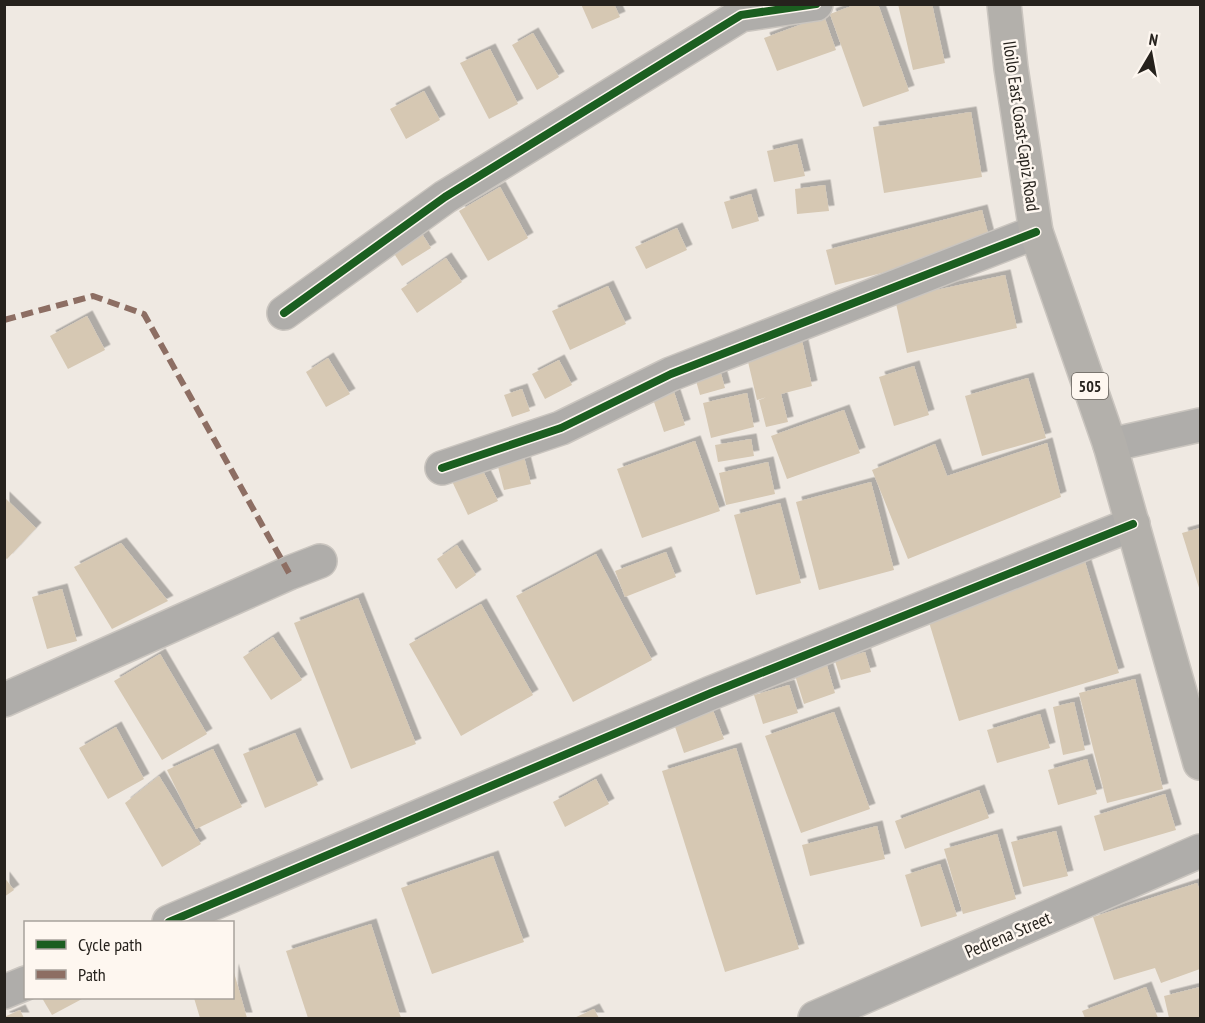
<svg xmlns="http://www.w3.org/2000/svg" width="1205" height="1023" font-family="'PT Sans Narrow',sans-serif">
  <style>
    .building { fill: #d6c8b3; filter: url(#shadow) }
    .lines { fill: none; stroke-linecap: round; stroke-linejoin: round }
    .minor-casing { stroke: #cac5bf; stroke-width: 36 }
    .major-casing { stroke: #cac5bf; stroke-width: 36 }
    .minor { stroke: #afadaa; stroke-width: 33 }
    .major { stroke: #b3b0ab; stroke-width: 33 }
    .quiet { stroke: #8d6e63; stroke-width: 6; stroke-dasharray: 12 6; stroke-linecap: butt }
    .cycleway-casing { stroke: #fef7f0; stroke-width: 11 }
    .cycleway { stroke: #1b5e20; stroke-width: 8 }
    .labels { text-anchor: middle; stroke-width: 5; stroke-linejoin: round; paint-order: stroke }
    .shield { fill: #fef7f0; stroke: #67625c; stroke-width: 1.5 }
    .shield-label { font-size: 16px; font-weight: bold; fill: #26221d }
    .street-label { font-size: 18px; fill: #26221d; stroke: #fef7f0 }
  </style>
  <defs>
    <filter id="shadow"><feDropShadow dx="5.5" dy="-5.5" stdDeviation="0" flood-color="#0004"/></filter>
  </defs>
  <rect width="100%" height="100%" fill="#efe9e2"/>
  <g class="building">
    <path d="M 581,4 L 614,4 L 620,17 L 592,29 Z"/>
    <path d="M 857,4 L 878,4 L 909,91 L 863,107 L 830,14 Z"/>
    <path d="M 898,4 L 932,4 L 945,63 L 913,70 Z"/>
    <path d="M 824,16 L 836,50 L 777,71 L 764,38 Z"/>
    <path d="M 533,33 L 559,77 L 537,90 L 512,45 Z"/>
    <path d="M 490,49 L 518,104 L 489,119 L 460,63 Z"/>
    <path d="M 424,91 L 440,120 L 406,139 L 390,109 Z"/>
    <path d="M 971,112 L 982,177 L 884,193 L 873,127 Z"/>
    <path d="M 797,144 L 805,176 L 774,182 L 767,151 Z"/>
    <path d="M 825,185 L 829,211 L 797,214 L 795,189 Z"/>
    <path d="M 500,187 L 528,238 L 488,261 L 459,211 Z"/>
    <path d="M 751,194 L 759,221 L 732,229 L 724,202 Z"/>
    <path d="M 982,210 L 991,245 L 835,285 L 826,250 Z"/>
    <path d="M 417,226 L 431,248 L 402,266 L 388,244 Z"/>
    <path d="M 677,228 L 687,250 L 646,269 L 635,247 Z"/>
    <path d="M 446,258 L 462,282 L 417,313 L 401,289 Z"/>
    <path d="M 1005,275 L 1017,328 L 907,353 L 895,299 Z"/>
    <path d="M 608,286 L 626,324 L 570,350 L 552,311 Z"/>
    <path d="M 87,316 L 105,350 L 68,369 L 50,336 Z"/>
    <path d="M 801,336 L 812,386 L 781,394 L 788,422 L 766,427 L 759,400 L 767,397 L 757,400 L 745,349 Z"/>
    <path d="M 328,358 L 350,394 L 326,407 L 306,372 Z"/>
    <path d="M 559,360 L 572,385 L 545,399 L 532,374 Z"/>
    <path d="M 718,363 L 725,388 L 700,395 L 693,370 Z"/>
    <path d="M 914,366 L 929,415 L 894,426 L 879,377 Z"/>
    <path d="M 1028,378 L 1046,438 L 982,456 L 965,396 Z"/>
    <path d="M 670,380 L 685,425 L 664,432 L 649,387 Z"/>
    <path d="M 522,389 L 530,411 L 512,417 L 504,395 Z"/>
    <path d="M 747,393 L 754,427 L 711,438 L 703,403 Z"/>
    <path d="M 844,410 L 860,453 L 787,479 L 771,436 Z"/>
    <path d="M 751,439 L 754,456 L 718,462 L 715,445 Z"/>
    <path d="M 695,441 L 720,511 L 642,538 L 617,469 Z"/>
    <path d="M 1047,443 L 1061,497 L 908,559 L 872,470 L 935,444 L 947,476 Z"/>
    <path d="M 524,457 L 531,484 L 504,490 L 497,463 Z"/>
    <path d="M 768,462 L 775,494 L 726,505 L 719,473 Z"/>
    <path d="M 479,463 L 498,501 L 468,515 L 450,477 Z"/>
    <path d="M 871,482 L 894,570 L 819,590 L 796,502 Z"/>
    <path d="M 4,497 L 36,528 L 7,559 L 4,557 Z"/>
    <path d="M 780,503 L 801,583 L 756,595 L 734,515 Z"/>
    <path d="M 1200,528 L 1200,591 L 1182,533 Z"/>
    <path d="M 121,543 L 168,601 L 112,629 L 74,567 Z"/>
    <path d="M 457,545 L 476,575 L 456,589 L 437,559 Z"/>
    <path d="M 666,552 L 676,577 L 625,597 L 615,571 Z"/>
    <path d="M 596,554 L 652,660 L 573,702 L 516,596 Z"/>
    <path d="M 1085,562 L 1119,673 L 959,721 L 925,609 Z"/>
    <path d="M 62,589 L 77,641 L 47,649 L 32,597 Z"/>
    <path d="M 358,598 L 416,744 L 351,769 L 294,623 Z"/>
    <path d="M 481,604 L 533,695 L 461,736 L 409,644 Z"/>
    <path d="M 273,637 L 302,680 L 271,700 L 243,657 Z"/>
    <path d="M 865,652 L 871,672 L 841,680 L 835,661 Z"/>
    <path d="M 160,654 L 207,734 L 162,760 L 114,681 Z"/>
    <path d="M 825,659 L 835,693 L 804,704 L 793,669 Z"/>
    <path d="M 1135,679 L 1163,789 L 1107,803 L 1079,693 Z"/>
    <path d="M 789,685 L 798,713 L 763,724 L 754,695 Z"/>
    <path d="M 1074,702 L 1085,750 L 1063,755 L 1053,707 Z"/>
    <path d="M 711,705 L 724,739 L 684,753 L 672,718 Z"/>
    <path d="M 834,712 L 870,809 L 801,833 L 765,736 Z"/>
    <path d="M 1040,714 L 1050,748 L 997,763 L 987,730 Z"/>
    <path d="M 116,727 L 144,779 L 108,799 L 79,748 Z"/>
    <path d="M 295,733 L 318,785 L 265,808 L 243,754 Z"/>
    <path d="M 736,748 L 799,949 L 725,972 L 662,771 Z"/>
    <path d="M 213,749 L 242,807 L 196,829 L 167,770 Z"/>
    <path d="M 1087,759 L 1097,794 L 1058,805 L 1048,770 Z"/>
    <path d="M 159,776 L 201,844 L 162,867 L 125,803 Z"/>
    <path d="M 596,779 L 609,804 L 565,827 L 553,802 Z"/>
    <path d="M 979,790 L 989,818 L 905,849 L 895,821 Z"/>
    <path d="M 1165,794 L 1176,830 L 1104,851 L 1094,816 Z"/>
    <path d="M 877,826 L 885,859 L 810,876 L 802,845 Z"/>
    <path d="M 1056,831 L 1068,876 L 1023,887 L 1011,842 Z"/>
    <path d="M 997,834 L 1016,899 L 963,914 L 944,849 Z"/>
    <path d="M 493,856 L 524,942 L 432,974 L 401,888 Z"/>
    <path d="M 940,864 L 957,916 L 921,927 L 905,875 Z"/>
    <path d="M 4,877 L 14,890 L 4,897 Z"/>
    <path d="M 1197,883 L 1200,891 L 1200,969 L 1161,983 L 1155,968 L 1114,980 L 1093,917 Z"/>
    <path d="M 371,924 L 401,1018 L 308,1018 L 286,951 Z"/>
    <path d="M 233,969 L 247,1018 L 200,1018 L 194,998 L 232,998 Z"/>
    <path d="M 1146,987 L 1158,1018 L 1085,1018 L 1082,1011 Z"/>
    <path d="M 1200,987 L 1200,1018 L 1169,1018 L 1164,996 Z"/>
    <path d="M 42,998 L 81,998 L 82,999 L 52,1015 Z"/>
    <path d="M 594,1009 L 599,1018 L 574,1018 Z"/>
    <path d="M 20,1010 L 24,1018 L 4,1018 L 4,1017 Z"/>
  </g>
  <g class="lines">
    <g class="minor-casing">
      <g id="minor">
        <path d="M 284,313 L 445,197 L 741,15 L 816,4"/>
        <path d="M 1110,445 L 1200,425"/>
        <path d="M 442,468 L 561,428 L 671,374 L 1036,232"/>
        <path d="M 4,700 L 289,573 L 320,561"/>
        <path d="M 169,922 L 711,693 L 1133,524"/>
        <path d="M 4,992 L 26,983"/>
        <path d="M 815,1018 L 1200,851"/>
      </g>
    </g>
    <g class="major-casing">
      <path id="major" d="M 1004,4 L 1011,68 L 1036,232 L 1110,445 L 1200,763"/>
    </g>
    <use href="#minor" class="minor"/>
    <use href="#major" class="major"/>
    <path class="quiet" d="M 4,320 L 93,296 L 144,314 L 289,573"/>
    <g class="cycleway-casing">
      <g id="cycleway">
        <path d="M 284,313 L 445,197 L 741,15 L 816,4"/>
        <path d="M 442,468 L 561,428 L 671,374 L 1036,232"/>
        <path d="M 169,922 L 711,693 L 1133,524"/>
      </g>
    </g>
    <use href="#cycleway" class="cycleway"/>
  </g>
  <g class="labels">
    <rect class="shield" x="1072" y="373" width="36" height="26" rx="4.5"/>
    <g class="shield-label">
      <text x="1090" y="392">505</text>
    </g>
    <g class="street-label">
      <text transform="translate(1021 126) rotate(82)" y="6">Iloilo East Coast-Capiz Road</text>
      <text transform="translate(1008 935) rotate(-23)" y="6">Pedrena Street</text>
    </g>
  </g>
  <rect width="1205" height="1023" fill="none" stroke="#26221d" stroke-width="12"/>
  <rect x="24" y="921" width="210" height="78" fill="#fef7f0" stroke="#a8a29c" stroke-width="1.5"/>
  <rect x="36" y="940" width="30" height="9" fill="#1b5e20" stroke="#a8a29c" stroke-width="1.5"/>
  <text x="78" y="951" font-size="18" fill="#26221d">Cycle path</text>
  <rect x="36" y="970" width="30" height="9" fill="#8d6e63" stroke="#a8a29c" stroke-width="1.5"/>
  <text x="78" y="981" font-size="18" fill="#26221d">Path</text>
  <g transform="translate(1151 54) rotate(10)" stroke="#fef7f0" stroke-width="4.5" paint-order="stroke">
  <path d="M0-4.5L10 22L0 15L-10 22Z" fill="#26221d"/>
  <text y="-9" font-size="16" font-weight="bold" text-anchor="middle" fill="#26221d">N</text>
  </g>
</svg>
